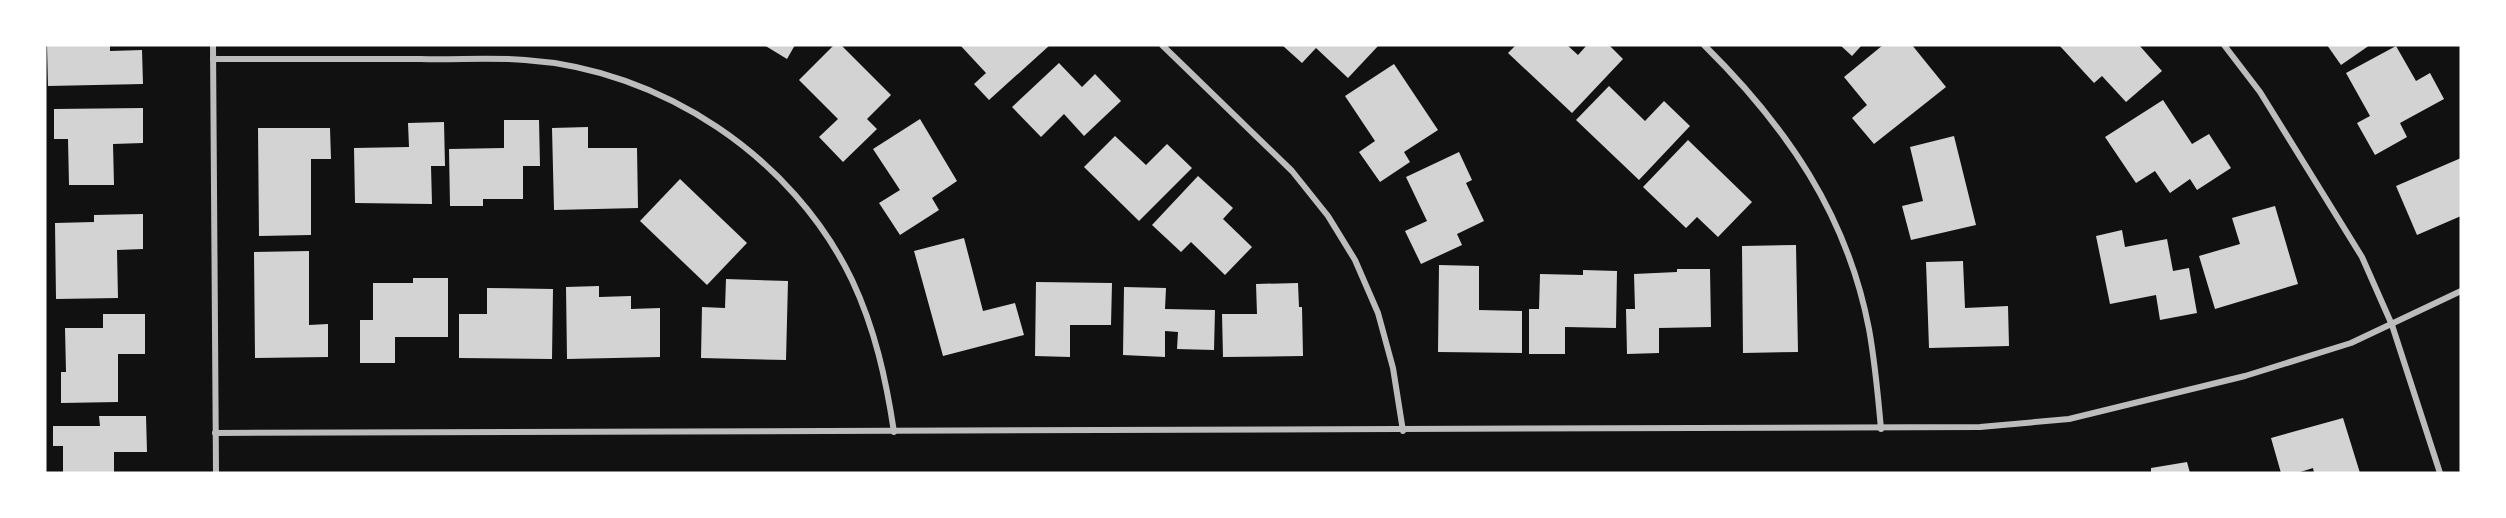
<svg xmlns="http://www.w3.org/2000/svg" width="2506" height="518" font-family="Helvetica,sans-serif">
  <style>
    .building { fill: #d3d3d3 }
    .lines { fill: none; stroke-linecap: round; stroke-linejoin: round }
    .minor { stroke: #bcbcbc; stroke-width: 6 }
  </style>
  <rect width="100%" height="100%" fill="#111"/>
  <g class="building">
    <path d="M 47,45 L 110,45 L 110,51 L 142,50 L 143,84 L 48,86 Z"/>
    <path d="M 764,45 L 795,45 L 787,59 Z"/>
    <path d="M 834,45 L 841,45 L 891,95 L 867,119 L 877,129 L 843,162 L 819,137 L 838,119 L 799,80 Z"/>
    <path d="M 960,45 L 1050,45 L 989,100 L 974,84 L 986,73 Z"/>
    <path d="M 1282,45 L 1379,45 L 1348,78 L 1316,48 L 1302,63 Z"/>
    <path d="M 1516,45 L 1567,45 L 1578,55 L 1587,45 L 1609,45 L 1623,59 L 1572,113 L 1508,53 Z"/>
    <path d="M 1840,45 L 1862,45 L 1852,56 Z"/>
    <path d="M 1883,45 L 1912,45 L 1946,87 L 1874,144 L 1852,118 L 1867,105 L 1844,77 Z"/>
    <path d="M 2059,45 L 2139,45 L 2162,71 L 2126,102 L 2102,76 L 2094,83 Z"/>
    <path d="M 2327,45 L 2370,45 L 2341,65 Z"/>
    <path d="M 2396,46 L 2416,81 L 2430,73 L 2444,99 L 2400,123 L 2407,137 L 2375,155 L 2357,123 L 2370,116 L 2346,73 Z"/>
    <path d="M 1059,63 L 1082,87 L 1095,74 L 1121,101 L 1084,136 L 1064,114 L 1041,137 L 1012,107 Z"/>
    <path d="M 1394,64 L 1438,130 L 1404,152 L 1410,162 L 1380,182 L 1359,152 L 1375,141 L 1345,96 Z"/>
    <path d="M 1609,86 L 1645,121 L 1664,101 L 1690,126 L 1639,180 L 1576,120 Z"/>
    <path d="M 2163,100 L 2192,144 L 2209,134 L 2231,168 L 2197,190 L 2190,179 L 2170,193 L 2155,171 L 2136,183 L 2105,137 Z"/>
    <path d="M 143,108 L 143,143 L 113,144 L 114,185 L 69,185 L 68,139 L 54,139 L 54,109 Z"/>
    <path d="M 920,119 L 957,181 L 932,198 L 939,210 L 900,235 L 879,203 L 900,190 L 873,149 Z"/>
    <path d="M 504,120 L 539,120 L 540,166 L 523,166 L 523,199 L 483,199 L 483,206 L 450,206 L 449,149 L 504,148 Z"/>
    <path d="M 444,122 L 445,166 L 431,166 L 432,204 L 355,203 L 354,148 L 409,147 L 408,123 Z"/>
    <path d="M 588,127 L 588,148 L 637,148 L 638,208 L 554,210 L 552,128 Z"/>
    <path d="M 258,128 L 330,128 L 331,159 L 311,159 L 311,235 L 259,236 Z"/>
    <path d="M 1115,136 L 1146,165 L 1167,144 L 1192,168 L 1139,221 L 1084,167 Z"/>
    <path d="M 1954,136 L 1976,225 L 1911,240 L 1902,206 L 1923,201 L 1910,147 Z"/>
    <path d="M 1688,140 L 1752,202 L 1718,237 L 1697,217 L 1686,228 L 1643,187 Z"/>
    <path d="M 1459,152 L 1472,180 L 1466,183 L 1484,221 L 1457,234 L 1462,245 L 1421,264 L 1405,231 L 1427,221 L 1406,177 Z"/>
    <path d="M 2461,158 L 2461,216 L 2417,235 L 2396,186 Z"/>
    <path d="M 1198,176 L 1233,208 L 1223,219 L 1252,247 L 1225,275 L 1191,242 L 1181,252 L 1152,225 Z"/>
    <path d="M 680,179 L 747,243 L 707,285 L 640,221 Z"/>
    <path d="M 2275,206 L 2298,284 L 2215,309 L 2199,256 L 2240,244 L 2232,218 Z"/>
    <path d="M 143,214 L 143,249 L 117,250 L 118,298 L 56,299 L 55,223 L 94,222 L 94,215 Z"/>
    <path d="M 2122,230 L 2125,247 L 2167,239 L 2173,271 L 2189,268 L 2197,313 L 2160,320 L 2156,295 L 2110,304 L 2096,236 Z"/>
    <path d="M 964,238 L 983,311 L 1015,303 L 1024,335 L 943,356 L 914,251 Z"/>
    <path d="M 1796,245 L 1798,352 L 1743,353 L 1742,246 Z"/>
    <path d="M 309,251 L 309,325 L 328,324 L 328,357 L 255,358 L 254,252 Z"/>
    <path d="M 1963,261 L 1965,308 L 2008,306 L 2009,346 L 1929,348 L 1926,262 Z"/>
    <path d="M 1439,265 L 1479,266 L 1479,310 L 1522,311 L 1522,353 L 1438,352 Z"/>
    <path d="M 1677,269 L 1710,269 L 1711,327 L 1659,328 L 1659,353 L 1627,354 L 1626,309 L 1635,309 L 1634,274 L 1677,272 Z"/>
    <path d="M 1583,270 L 1617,271 L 1616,328 L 1565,327 L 1565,354 L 1529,354 L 1529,309 L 1539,309 L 1540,274 L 1583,275 Z"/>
    <path d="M 413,278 L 448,278 L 448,337 L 395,337 L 395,363 L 360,363 L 360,320 L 373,320 L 373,283 L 413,283 Z"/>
    <path d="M 726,279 L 788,281 L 786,360 L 701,358 L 702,307 L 725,308 Z"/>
    <path d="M 1036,282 L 1112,283 L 1111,325 L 1070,325 L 1070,357 L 1035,356 Z"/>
    <path d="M 1298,283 L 1299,307 L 1302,307 L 1303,356 L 1223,357 L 1222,314 L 1257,314 L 1256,284 Z"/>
    <path d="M 599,286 L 599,297 L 631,296 L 631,309 L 660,308 L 660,357 L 567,359 L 566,287 Z"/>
    <path d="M 1124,287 L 1166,288 L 1165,309 L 1215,310 L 1214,350 L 1177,349 L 1178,332 L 1165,331 L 1165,357 L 1123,355 Z"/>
    <path d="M 487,288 L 553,289 L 552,359 L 459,358 L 459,314 L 487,314 Z"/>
    <path d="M 103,314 L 145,314 L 145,354 L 118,354 L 118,402 L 61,403 L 61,372 L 66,372 L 65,328 L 103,328 Z"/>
    <path d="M 99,416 L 146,416 L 147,452 L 114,452 L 114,473 L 63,473 L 63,446 L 53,446 L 53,426 L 100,426 Z"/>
    <path d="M 2343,418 L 2360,473 L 2314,473 L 2313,468 L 2297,473 L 2281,473 L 2271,438 Z"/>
    <path d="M 2187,462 L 2190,473 L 2151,473 L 2151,468 Z"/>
  </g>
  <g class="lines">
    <g class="minor">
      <path d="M 213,45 L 216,473"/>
      <path d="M 1162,45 L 1292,171 L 1328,216 L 1355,260 L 1378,313 L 1393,368 L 1403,431"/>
      <path d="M 1704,45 C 1786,126 1847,214 1869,329 C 1875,362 1878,395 1881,429"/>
      <path d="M 2224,45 L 2260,92 L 2362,257 L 2392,325 L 2440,473"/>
      <path d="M 213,59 C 282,59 352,59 421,59 C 456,60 491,57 525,60 C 661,69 793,157 852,280 C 875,329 886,379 894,432"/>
      <path d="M 215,433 L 1980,427 L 2069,419 L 2245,376 L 2351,343 L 2461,291"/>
    </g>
  </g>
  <rect width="2506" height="518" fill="none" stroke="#ffffff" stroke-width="93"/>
</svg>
